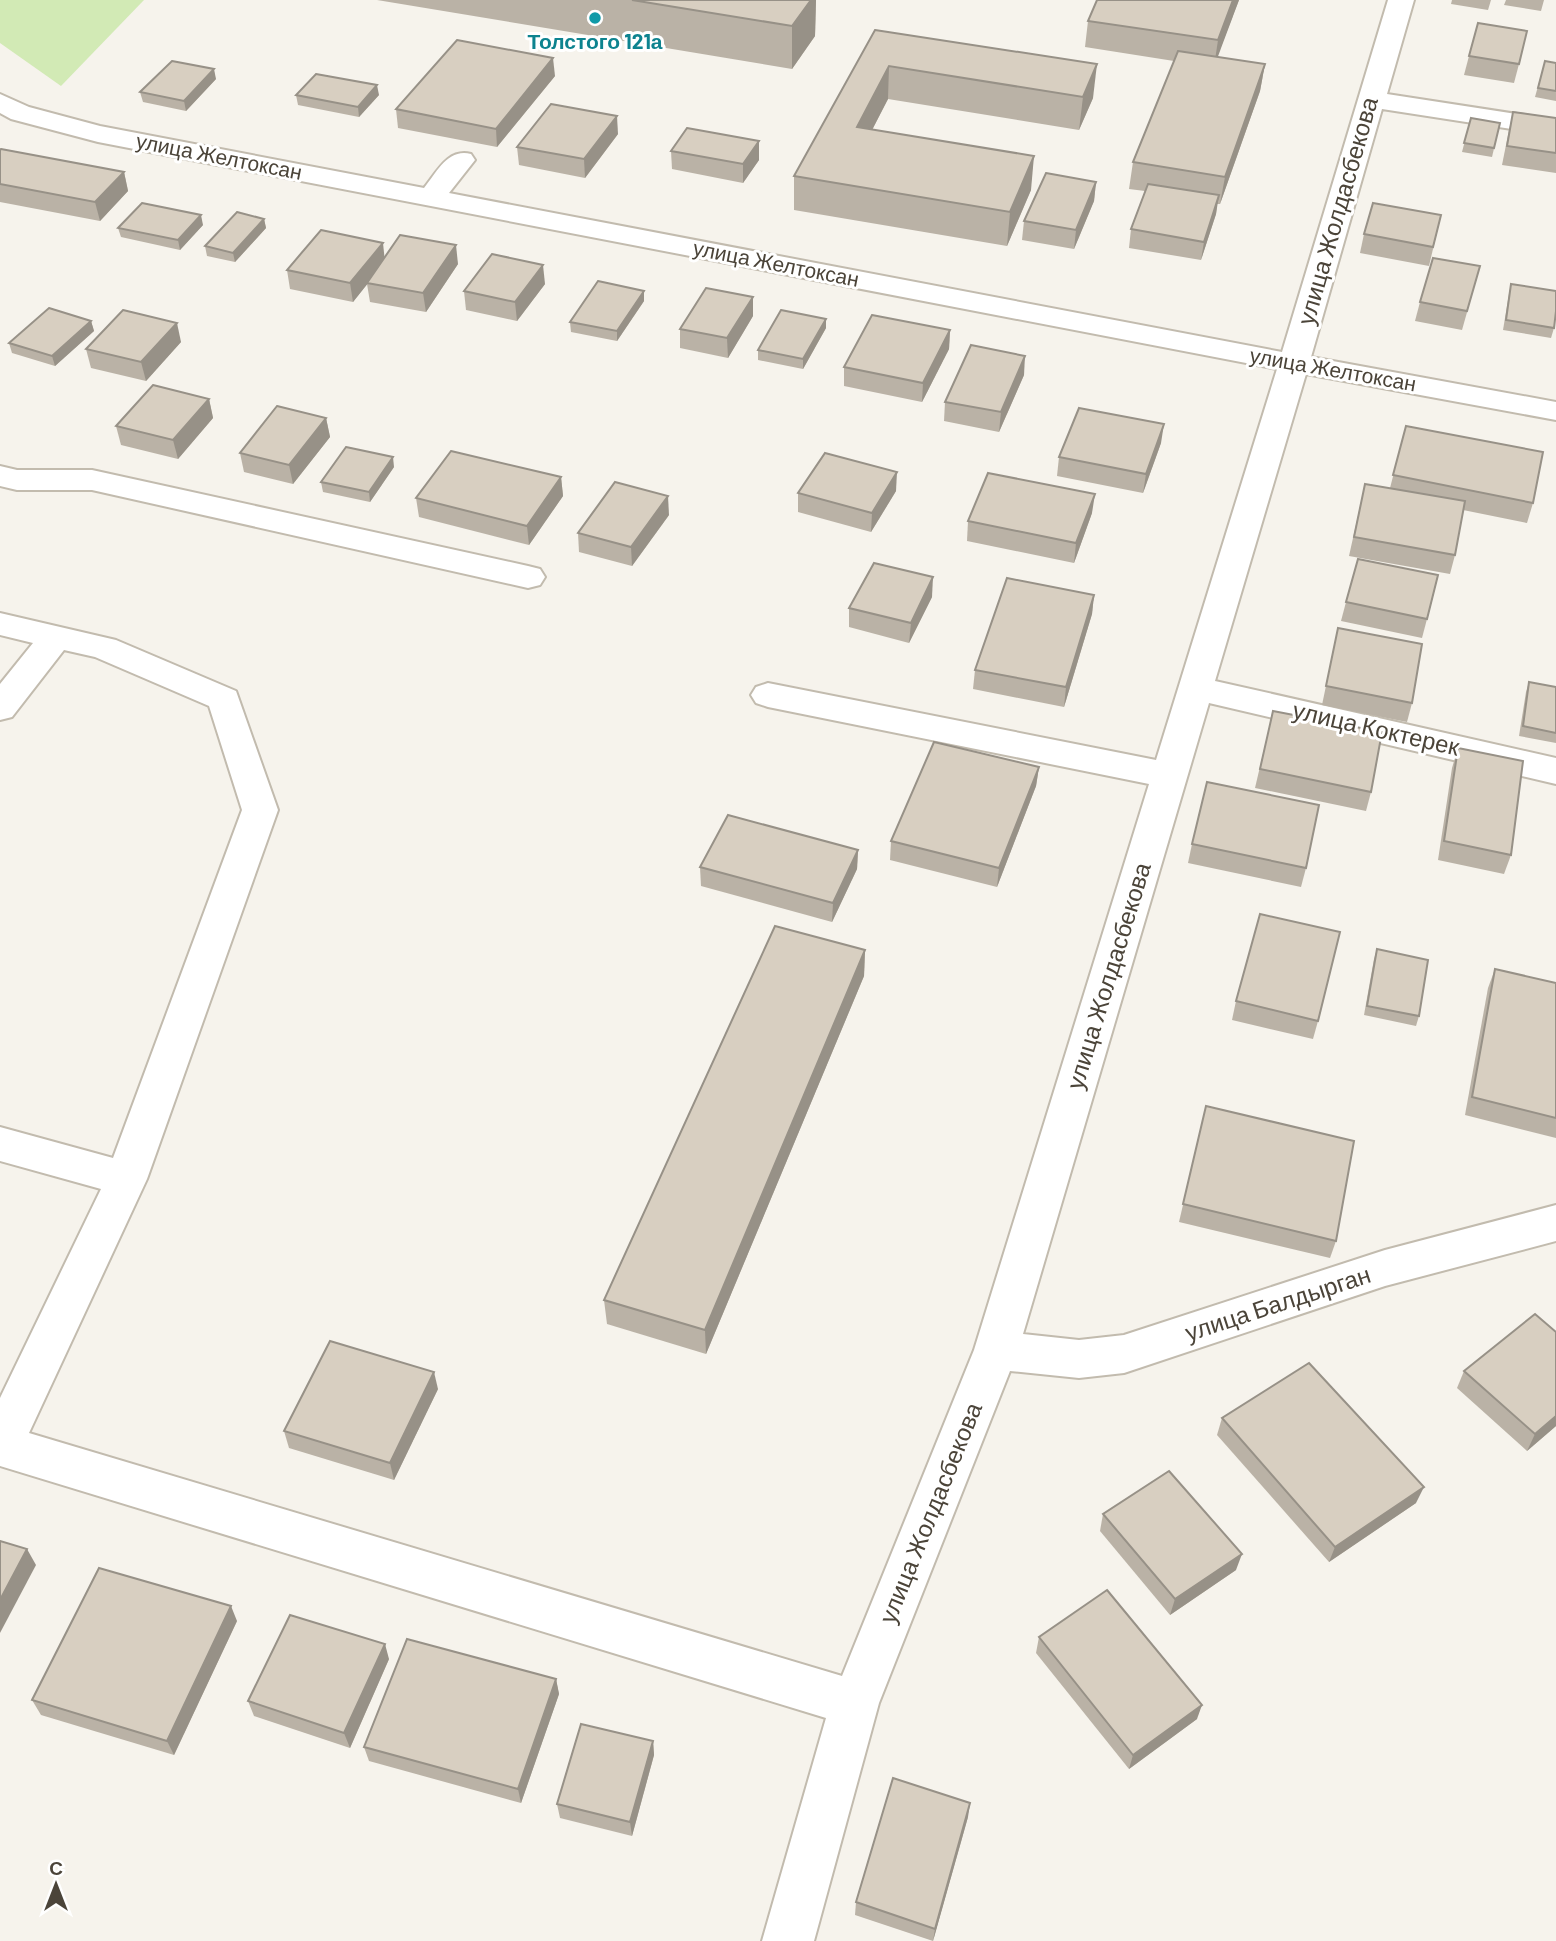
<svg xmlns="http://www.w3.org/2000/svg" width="1556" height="1941" font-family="Barlow,sans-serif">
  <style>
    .green { fill: #d2eab5 }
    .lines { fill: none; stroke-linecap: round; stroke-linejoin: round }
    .minor-casing { stroke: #c2bbae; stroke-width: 4 }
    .minor { fill: #fff; fill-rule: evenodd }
    .wall { fill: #bab2a6 }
    .shaded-wall { fill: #979187 }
    .building { fill: #d8cfc1; stroke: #979187; stroke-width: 2 }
    .culture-dot { fill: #0f9aa8; stroke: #fff; stroke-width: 2.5 }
    .labels { text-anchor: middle; stroke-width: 6; stroke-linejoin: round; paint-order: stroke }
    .far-culture-label { font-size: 21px; font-weight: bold; fill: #0d838f; stroke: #fff }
    .far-street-label { font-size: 21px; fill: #4b4439; stroke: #fff }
    .street-label { font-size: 24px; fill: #4b4439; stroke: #fff }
  </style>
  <rect width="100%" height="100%" fill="#f6f3ec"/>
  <path class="green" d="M 0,0 L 144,0 L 61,86 L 0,43 Z"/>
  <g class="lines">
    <g class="minor-casing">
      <g id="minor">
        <path d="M 1388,0 L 1414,0 L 1387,94 L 1556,120 L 1556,136 L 1382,109 L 1311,357 L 1556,402 L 1556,420 L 1306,374 L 1215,681 L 1556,758 L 1556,784 L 1209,703 L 1023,1334 L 1079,1340 L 1124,1335 L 1385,1250 L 1556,1205 L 1556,1241 L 1385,1286 L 1124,1373 L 1079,1378 L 1010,1371 L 879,1703 L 814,1941 L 762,1941 L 826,1718 L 0,1466 L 0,1398 L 101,1189 L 0,1161 L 0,1127 L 113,1158 L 242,810 L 209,706 L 95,657 L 64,650 L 12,717 L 0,720 L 0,684 L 33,643 L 0,635 L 0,613 L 116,640 L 236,691 L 278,810 L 147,1179 L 29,1433 L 842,1676 L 974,1350 L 1149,784 L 768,707 L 756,703 L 751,695 L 756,687 L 768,683 L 1156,760 L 1277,369 L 98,142 L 11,119 L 0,113 L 0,94 L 29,107 L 100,126 L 424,188 C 437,172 448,148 471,154 L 475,160 L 449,193 L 1282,352 Z"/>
        <path d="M 0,466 L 17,470 L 92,470 L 528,566 L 540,569 L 545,577 L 540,585 L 528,588 L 92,490 L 17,490 L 0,486 Z"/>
      </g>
    </g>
    <use href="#minor" class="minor"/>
  </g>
  <g class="wall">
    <path d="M 377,0 L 816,0 L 815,36 L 792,69 Z"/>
    <path d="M 1097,0 L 1239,0 L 1217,57 L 1265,64 L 1260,91 L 1220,204 L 1217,204 L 1216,214 L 1201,260 L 1129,248 L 1131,229 L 1145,191 L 1129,189 L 1133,162 L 1174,61 L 1085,47 L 1088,21 Z"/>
    <path d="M 1452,0 L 1491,0 L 1488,10 L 1451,4 Z"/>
    <path d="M 1506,0 L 1544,0 L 1541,11 L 1504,5 Z"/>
    <path d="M 875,30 L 1093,98 L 1079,130 L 888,99 L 872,130 L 1031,190 L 1007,246 L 794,210 L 794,176 Z"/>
    <path d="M 1469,56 L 1519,64 L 1514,83 L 1464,75 Z"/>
    <path d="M 1545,61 L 1556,63 L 1556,101 L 1535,97 Z"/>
    <path d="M 555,76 L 497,147 L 398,128 L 396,109 Z"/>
    <path d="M 216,79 L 186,111 L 143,102 L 140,92 Z"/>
    <path d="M 296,95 L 379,95 L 359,117 L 298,105 Z"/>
    <path d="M 1513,112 L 1556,118 L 1556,173 L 1502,165 L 1509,130 Z"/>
    <path d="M 1471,118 L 1500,123 L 1492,157 L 1462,152 Z"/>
    <path d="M 618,134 L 585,178 L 519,165 L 517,147 Z"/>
    <path d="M 0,150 L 124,172 L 128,191 L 100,221 L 0,202 Z"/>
    <path d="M 671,151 L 759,160 L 743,183 L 672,169 Z"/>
    <path d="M 1096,182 L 1094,201 L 1074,249 L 1022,240 L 1024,221 Z"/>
    <path d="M 1441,215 L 1429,266 L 1360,253 L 1364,234 Z"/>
    <path d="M 264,219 L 266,228 L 235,262 L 207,256 L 205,246 Z"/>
    <path d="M 203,225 L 180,250 L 121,237 L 118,228 Z"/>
    <path d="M 385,258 L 458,264 L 426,312 L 370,302 L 367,284 L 353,302 L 290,289 L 287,270 Z"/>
    <path d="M 1480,266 L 1462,330 L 1415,321 L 1420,302 Z"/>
    <path d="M 545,284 L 517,321 L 466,310 L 464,291 Z"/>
    <path d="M 1511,284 L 1554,328 L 1551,338 L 1503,330 L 1509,294 Z"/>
    <path d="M 644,291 L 644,301 L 617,341 L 571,332 L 570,322 Z"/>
    <path d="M 753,316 L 728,358 L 680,348 L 680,329 Z"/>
    <path d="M 826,319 L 826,328 L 803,369 L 758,360 L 758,350 Z"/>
    <path d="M 91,321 L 94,331 L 55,366 L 12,353 L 9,343 Z"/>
    <path d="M 950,330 L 949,349 L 922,402 L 844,386 L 844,367 Z"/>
    <path d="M 181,342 L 146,381 L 91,368 L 86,349 Z"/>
    <path d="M 1024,375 L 999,432 L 944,421 L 945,402 Z"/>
    <path d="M 209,399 L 213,418 L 178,459 L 121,445 L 116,426 Z"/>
    <path d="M 326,418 L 330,437 L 293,484 L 244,472 L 240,453 Z"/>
    <path d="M 1406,426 L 1533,503 L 1527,523 L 1463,510 L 1455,555 L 1450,574 L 1349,556 L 1365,484 L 1390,488 Z"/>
    <path d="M 1161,443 L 1143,493 L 1057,476 L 1059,457 Z"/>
    <path d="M 394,467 L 370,502 L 323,492 L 321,482 Z"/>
    <path d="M 561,477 L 563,496 L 529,545 L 419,517 L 416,498 Z"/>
    <path d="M 896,491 L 871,532 L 798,512 L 798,493 Z"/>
    <path d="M 1092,513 L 1074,563 L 967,541 L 968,521 Z"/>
    <path d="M 669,515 L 632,566 L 579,552 L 578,533 Z"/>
    <path d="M 1094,595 L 1092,614 L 1064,707 L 973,689 L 975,670 Z"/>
    <path d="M 932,597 L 909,643 L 849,627 L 849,608 Z"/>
    <path d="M 1346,602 L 1427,619 L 1422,638 L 1341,621 Z"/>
    <path d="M 1338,628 L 1412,703 L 1407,722 L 1322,705 Z"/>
    <path d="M 1529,682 L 1556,687 L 1556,743 L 1519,736 L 1526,692 Z"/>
    <path d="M 1273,711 L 1371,792 L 1366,811 L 1255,788 Z"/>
    <path d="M 1458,748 L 1511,855 L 1504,874 L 1438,860 L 1452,768 Z"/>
    <path d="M 1039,767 L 1036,786 L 997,887 L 890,860 L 891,841 Z"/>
    <path d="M 1192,844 L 1306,868 L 1301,887 L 1188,863 Z"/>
    <path d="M 858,850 L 857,869 L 832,922 L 701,886 L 700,867 Z"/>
    <path d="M 1377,949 L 1419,1016 L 1416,1026 L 1364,1015 L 1374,959 Z"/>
    <path d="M 865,950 L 864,976 L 706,1354 L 607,1324 L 604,1300 Z"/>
    <path d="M 1495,969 L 1556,983 L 1556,1138 L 1465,1115 L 1488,988 Z"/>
    <path d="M 1236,1001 L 1318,1021 L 1313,1039 L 1232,1020 Z"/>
    <path d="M 1206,1106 L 1336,1241 L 1330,1258 L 1179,1222 Z"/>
    <path d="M 1464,1371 L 1556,1426 L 1527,1451 L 1457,1388 Z"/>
    <path d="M 438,1389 L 394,1480 L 289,1448 L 284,1431 Z"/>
    <path d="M 1222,1418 L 1416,1503 L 1329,1562 L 1217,1435 Z"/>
    <path d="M 1103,1514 L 1236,1570 L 1170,1615 L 1100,1531 Z"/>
    <path d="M 237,1621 L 174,1755 L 41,1715 L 32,1700 Z"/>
    <path d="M 1039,1637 L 1197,1719 L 1129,1769 L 1036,1653 Z"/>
    <path d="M 389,1659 L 350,1748 L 254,1716 L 248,1701 Z"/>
    <path d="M 556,1679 L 559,1694 L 521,1803 L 369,1761 L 364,1747 Z"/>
    <path d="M 653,1741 L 654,1755 L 632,1836 L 560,1818 L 557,1804 Z"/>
    <path d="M 968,1817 L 933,1941 L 855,1915 L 856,1902 Z"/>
  </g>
  <g class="shaded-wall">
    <path d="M 811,0 L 816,0 L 815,36 L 792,69 L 792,26 Z"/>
    <path d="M 1233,0 L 1239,0 L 1214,67 L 1218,40 Z"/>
    <path d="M 553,58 L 555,76 L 497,147 L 496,129 Z"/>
    <path d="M 1097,64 L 1093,98 L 1079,130 L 1083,97 Z"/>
    <path d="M 1265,64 L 1260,91 L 1220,204 L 1225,177 Z"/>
    <path d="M 889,66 L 888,99 L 856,161 L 857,127 Z"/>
    <path d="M 214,69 L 216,79 L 186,111 L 184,101 Z"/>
    <path d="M 377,85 L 379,95 L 359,117 L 358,107 Z"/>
    <path d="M 617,116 L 618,134 L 585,178 L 584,159 Z"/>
    <path d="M 759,141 L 759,160 L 743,183 L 743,164 Z"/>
    <path d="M 1034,156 L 1031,190 L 1007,246 L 1010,212 Z"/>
    <path d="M 124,172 L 128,191 L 100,221 L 95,202 Z"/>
    <path d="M 1096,182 L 1094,201 L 1074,249 L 1076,230 Z"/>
    <path d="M 1219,195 L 1216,214 L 1201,260 L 1204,242 Z"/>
    <path d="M 201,215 L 203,225 L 180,250 L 178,240 Z"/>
    <path d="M 264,219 L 266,228 L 235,262 L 233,253 Z"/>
    <path d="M 383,243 L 385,262 L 353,302 L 350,283 Z"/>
    <path d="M 456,245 L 458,264 L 426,312 L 423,293 Z"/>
    <path d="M 543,265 L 545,284 L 517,321 L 515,302 Z"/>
    <path d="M 644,291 L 644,301 L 617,341 L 617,331 Z"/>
    <path d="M 753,297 L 753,316 L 728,358 L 727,338 Z"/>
    <path d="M 826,319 L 826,328 L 803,369 L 803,359 Z"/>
    <path d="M 91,321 L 94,331 L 55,366 L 52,356 Z"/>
    <path d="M 177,323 L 181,342 L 146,381 L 141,362 Z"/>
    <path d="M 950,330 L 949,349 L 922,402 L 923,383 Z"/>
    <path d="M 1025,356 L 1024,375 L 999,432 L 1001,412 Z"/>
    <path d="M 209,399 L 213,418 L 178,459 L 173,440 Z"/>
    <path d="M 326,418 L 330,437 L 293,484 L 289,465 Z"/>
    <path d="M 1164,424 L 1161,443 L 1143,493 L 1146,474 Z"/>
    <path d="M 393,457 L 394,467 L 370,502 L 369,492 Z"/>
    <path d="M 897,472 L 896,491 L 871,532 L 872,513 Z"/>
    <path d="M 561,477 L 563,496 L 529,545 L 527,526 Z"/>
    <path d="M 1095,494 L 1092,513 L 1074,563 L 1076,543 Z"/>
    <path d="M 668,496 L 669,515 L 632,566 L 631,547 Z"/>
    <path d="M 933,577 L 932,597 L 909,643 L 911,623 Z"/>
    <path d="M 1094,595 L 1092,614 L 1064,707 L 1066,687 Z"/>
    <path d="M 1039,767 L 1036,786 L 997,887 L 999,868 Z"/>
    <path d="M 858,850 L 857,869 L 832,922 L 833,903 Z"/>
    <path d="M 865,950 L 864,976 L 706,1354 L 705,1330 Z"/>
    <path d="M 434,1372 L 438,1389 L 394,1480 L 390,1463 Z"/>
    <path d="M 1556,1416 L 1556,1426 L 1527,1451 L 1535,1434 Z"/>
    <path d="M 1424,1487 L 1416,1503 L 1329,1562 L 1335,1547 Z"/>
    <path d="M 27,1549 L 36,1565 L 0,1633 L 0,1600 Z"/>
    <path d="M 1242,1554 L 1236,1570 L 1170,1615 L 1175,1599 Z"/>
    <path d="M 231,1606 L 237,1621 L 174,1755 L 167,1741 Z"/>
    <path d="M 385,1644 L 389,1659 L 350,1748 L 344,1733 Z"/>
    <path d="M 556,1679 L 559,1694 L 521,1803 L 518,1789 Z"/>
    <path d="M 1202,1705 L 1197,1719 L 1129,1769 L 1133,1755 Z"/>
    <path d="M 653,1741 L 654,1755 L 632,1836 L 630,1822 Z"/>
    <path d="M 970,1803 L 968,1817 L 933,1941 L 935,1929 Z"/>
  </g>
  <g class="building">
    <path d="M 632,0 L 811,0 L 792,26 Z"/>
    <path d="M 1097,0 L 1233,0 L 1218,40 L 1088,21 Z"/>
    <path d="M 1478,23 L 1527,31 L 1519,64 L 1469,56 Z"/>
    <path d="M 875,30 L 1097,64 L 1083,97 L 889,66 L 857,127 L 1034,156 L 1010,212 L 794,176 Z"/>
    <path d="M 457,40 L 553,58 L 496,129 L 396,109 Z"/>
    <path d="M 1178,51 L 1265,64 L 1225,177 L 1133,162 Z"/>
    <path d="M 172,61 L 214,69 L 184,101 L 140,92 Z"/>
    <path d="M 1545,61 L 1556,63 L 1556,91 L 1538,88 Z"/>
    <path d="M 316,74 L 377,85 L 358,107 L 296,95 Z"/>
    <path d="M 551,104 L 617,116 L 584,159 L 517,147 Z"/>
    <path d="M 1513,112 L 1556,118 L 1556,153 L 1507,146 Z"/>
    <path d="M 1471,118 L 1500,123 L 1494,148 L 1464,143 Z"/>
    <path d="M 687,128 L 759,141 L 743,164 L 671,151 Z"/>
    <path d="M 1,149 L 124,172 L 95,202 L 0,184 L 0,150 Z"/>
    <path d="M 1046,173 L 1096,182 L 1076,230 L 1024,221 Z"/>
    <path d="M 1148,184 L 1219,195 L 1204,242 L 1131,229 Z"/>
    <path d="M 142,203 L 201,215 L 178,240 L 118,228 Z"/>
    <path d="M 1373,203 L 1441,215 L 1433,247 L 1364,234 Z"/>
    <path d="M 237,212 L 264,219 L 233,253 L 205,246 Z"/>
    <path d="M 321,230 L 383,243 L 350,283 L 287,270 Z"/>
    <path d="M 400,235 L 456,245 L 423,293 L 367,283 Z"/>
    <path d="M 492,254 L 543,265 L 515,302 L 464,291 Z"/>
    <path d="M 1433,258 L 1480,266 L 1467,311 L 1420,302 Z"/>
    <path d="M 598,281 L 644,291 L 617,331 L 570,322 Z"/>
    <path d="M 1511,284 L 1556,291 L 1556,311 L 1554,328 L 1506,320 Z"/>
    <path d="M 706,288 L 753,297 L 727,338 L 680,329 Z"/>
    <path d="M 49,308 L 91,321 L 52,356 L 9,343 Z"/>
    <path d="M 123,310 L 177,323 L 141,362 L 86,349 Z"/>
    <path d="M 781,310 L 826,319 L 803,359 L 758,350 Z"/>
    <path d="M 872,315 L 950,330 L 923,383 L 844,367 Z"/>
    <path d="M 971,345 L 1025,356 L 1001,412 L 945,402 Z"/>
    <path d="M 153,385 L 209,399 L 173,440 L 116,426 Z"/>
    <path d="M 277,406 L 326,418 L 289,465 L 240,453 Z"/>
    <path d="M 1079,408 L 1164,424 L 1146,474 L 1059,457 Z"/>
    <path d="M 1406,426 L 1543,452 L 1533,503 L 1393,475 Z"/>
    <path d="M 346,447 L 393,457 L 369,492 L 321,482 Z"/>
    <path d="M 451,451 L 561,477 L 527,526 L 416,498 Z"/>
    <path d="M 825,453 L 897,472 L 872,513 L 798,493 Z"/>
    <path d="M 988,473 L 1095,494 L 1076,543 L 968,521 Z"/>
    <path d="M 615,482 L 668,496 L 631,547 L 578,533 Z"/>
    <path d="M 1365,484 L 1465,501 L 1455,555 L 1354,537 Z"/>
    <path d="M 1358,559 L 1438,575 L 1427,619 L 1346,602 Z"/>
    <path d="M 874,563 L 933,577 L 911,623 L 849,608 Z"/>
    <path d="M 1007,578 L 1094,595 L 1066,687 L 975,670 Z"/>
    <path d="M 1338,628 L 1422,644 L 1412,703 L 1326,686 Z"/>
    <path d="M 1529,682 L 1556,687 L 1556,733 L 1523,726 Z"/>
    <path d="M 1273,711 L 1382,732 L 1371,792 L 1260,769 Z"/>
    <path d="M 934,742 L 1039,767 L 999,868 L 891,841 Z"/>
    <path d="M 1458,748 L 1523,761 L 1511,855 L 1444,841 Z"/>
    <path d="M 1207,782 L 1319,805 L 1306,868 L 1192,844 Z"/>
    <path d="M 728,815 L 858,850 L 833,903 L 700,867 Z"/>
    <path d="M 1260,914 L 1340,932 L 1318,1021 L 1236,1001 Z"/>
    <path d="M 775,926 L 865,950 L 705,1330 L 604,1300 Z"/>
    <path d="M 1377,949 L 1428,960 L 1419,1016 L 1367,1006 Z"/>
    <path d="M 1495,969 L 1556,983 L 1556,1118 L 1472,1097 Z"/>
    <path d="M 1206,1106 L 1354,1141 L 1336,1241 L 1183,1204 Z"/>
    <path d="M 1535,1314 L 1556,1332 L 1556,1416 L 1535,1434 L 1464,1371 Z"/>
    <path d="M 330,1341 L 434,1372 L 390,1463 L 284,1431 Z"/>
    <path d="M 1309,1363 L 1424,1487 L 1335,1547 L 1222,1418 Z"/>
    <path d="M 1169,1471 L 1242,1554 L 1175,1599 L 1103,1514 Z"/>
    <path d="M 0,1541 L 27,1549 L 0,1600 Z"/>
    <path d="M 99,1568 L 231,1606 L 167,1741 L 32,1700 Z"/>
    <path d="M 1107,1590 L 1202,1705 L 1133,1755 L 1039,1637 Z"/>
    <path d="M 290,1615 L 385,1644 L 344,1733 L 248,1701 Z"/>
    <path d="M 407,1639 L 556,1679 L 518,1789 L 364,1747 Z"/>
    <path d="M 581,1724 L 653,1741 L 630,1822 L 557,1804 Z"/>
    <path d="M 893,1778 L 970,1803 L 935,1929 L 856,1902 Z"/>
  </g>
  <circle class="culture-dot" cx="595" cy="18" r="7"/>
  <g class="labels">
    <g class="far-culture-label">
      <text x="595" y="49">Толстого 121а</text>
    </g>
    <g class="far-street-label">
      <text transform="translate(219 157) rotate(11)" y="7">улица Желтоксан</text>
      <text transform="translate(776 264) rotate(11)" y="7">улица Желтоксан</text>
      <text transform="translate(1333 370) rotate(10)" y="7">улица Желтоксан</text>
    </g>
    <g class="street-label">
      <text transform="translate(1338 211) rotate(-74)" y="8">улица Жолдасбекова</text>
      <text transform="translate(1376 729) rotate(13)" y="8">улица Коктерек</text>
      <text transform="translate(1109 976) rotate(-73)" y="8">улица Жолдасбекова</text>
      <text transform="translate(1278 1304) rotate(-18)" y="8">улица Балдырган</text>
      <text transform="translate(931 1513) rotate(-68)" y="8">улица Жолдасбекова</text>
    </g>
  </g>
  <g transform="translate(56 1885)" stroke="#ffffff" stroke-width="5" paint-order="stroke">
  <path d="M0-5L12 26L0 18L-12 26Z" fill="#4b4439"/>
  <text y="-10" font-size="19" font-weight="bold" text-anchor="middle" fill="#4b4439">С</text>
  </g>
</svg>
